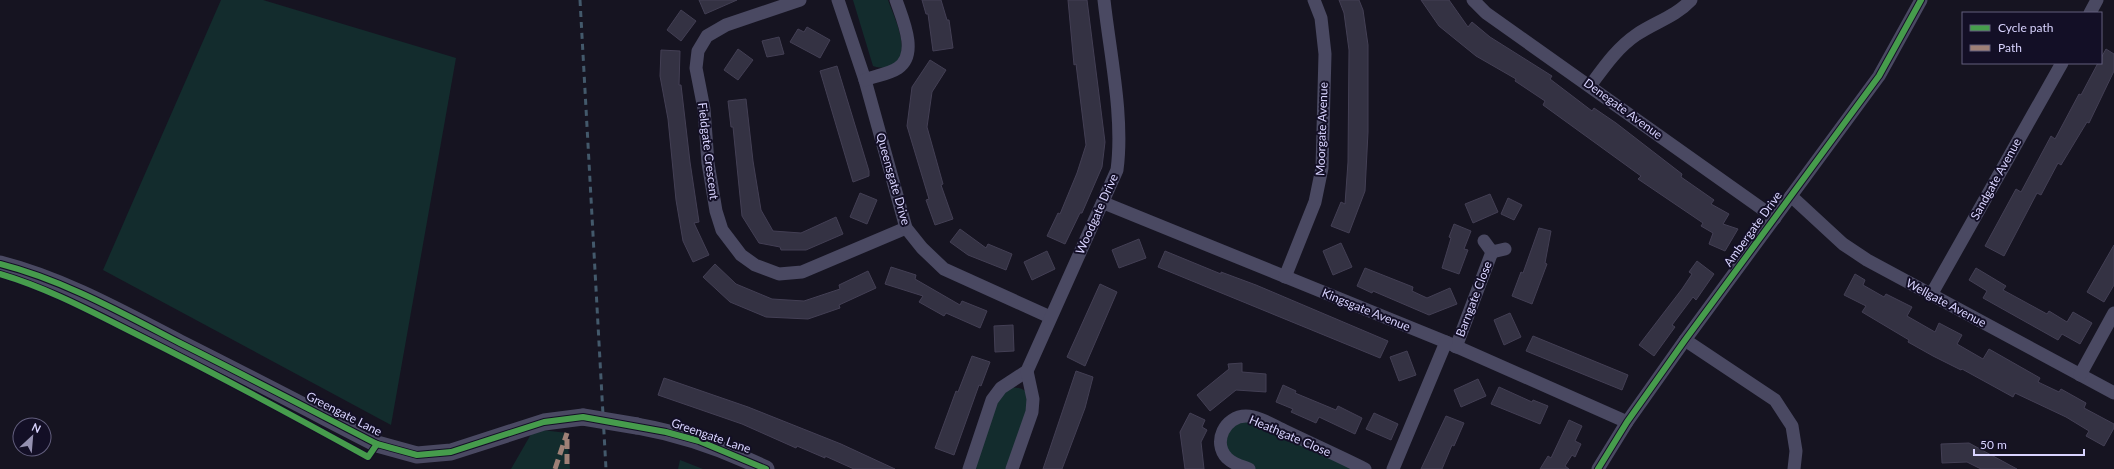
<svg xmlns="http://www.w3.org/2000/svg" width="2114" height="469" font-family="Lato,sans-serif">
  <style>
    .green { fill: #132c2d }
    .building { fill: #343243; stroke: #433f54 }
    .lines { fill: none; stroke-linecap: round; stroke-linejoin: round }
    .minor { stroke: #4a4962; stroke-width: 13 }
    .tertiary { stroke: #4a4962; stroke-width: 17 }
    .rail { stroke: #43596b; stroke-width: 3; stroke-dasharray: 6 5; stroke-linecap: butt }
    .tertiary-bridge { stroke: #4a4962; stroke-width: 17 }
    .quiet { stroke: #9e8076; stroke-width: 5; stroke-dasharray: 10 5; stroke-linecap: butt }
    .cycleway-casing { stroke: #130f26; stroke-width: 8 }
    .cycleway { stroke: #469c4c; stroke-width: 6 }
    .labels { text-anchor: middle; stroke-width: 4; stroke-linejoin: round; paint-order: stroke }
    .street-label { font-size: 12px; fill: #d9d4ff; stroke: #130f26 }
  </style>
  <rect width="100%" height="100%" fill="#161421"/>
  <g class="green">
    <path d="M 221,0 L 263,0 L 456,58 L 391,425 L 103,270 Z"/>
    <path d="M 853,0 L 888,0 C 894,17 912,52 894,65 C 887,69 879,68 873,66 Z"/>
    <path d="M 1010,387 C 1015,388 1021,387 1025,391 C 1035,402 1013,455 1008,469 L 973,469 L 997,399 Z"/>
    <path d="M 1247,416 L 1365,469 L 1249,469 L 1228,458 L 1225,426 Z"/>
    <path d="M 534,429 L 567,433 L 570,469 L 511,469 Z"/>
    <path d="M 680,460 L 703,469 L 678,469 Z"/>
  </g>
  <g class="building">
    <path d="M 699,0 L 737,0 L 705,14 Z"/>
    <path d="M 922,0 L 941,0 L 947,20 L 949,20 L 953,48 L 933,51 L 928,14 L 926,14 Z"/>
    <path d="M 1068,0 L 1087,0 L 1105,142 L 1102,167 L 1082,213 L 1080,213 L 1065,244 L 1047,236 L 1058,213 L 1060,214 L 1077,173 L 1086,145 L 1076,64 L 1074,65 Z"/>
    <path d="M 1339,0 L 1359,0 L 1363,10 L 1368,45 L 1368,132 L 1365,191 L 1349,233 L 1331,226 L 1341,202 L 1345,204 L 1348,162 L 1349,50 L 1344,13 Z"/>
    <path d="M 1421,0 L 1449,0 L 1468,27 L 1472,22 L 1490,37 L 1552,76 L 1550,79 L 1592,111 L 1594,108 L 1616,123 L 1682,174 L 1681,177 L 1714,200 L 1711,204 L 1729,214 L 1723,224 L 1738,229 L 1725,251 L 1709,244 L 1713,233 L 1701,226 L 1703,223 L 1638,179 L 1641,176 L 1543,105 L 1545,101 L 1515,81 L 1516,79 L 1476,56 L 1439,26 Z"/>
    <path d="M 681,10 L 696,21 L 681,41 L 667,30 Z"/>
    <path d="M 807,27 L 830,40 L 820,58 L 790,42 L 798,29 L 804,32 Z"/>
    <path d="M 779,37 L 784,54 L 767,57 L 762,41 Z"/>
    <path d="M 738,49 L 753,60 L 738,80 L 724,70 Z"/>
    <path d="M 2106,49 L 2114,54 L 2114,71 L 2089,123 L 2087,122 L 2061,165 L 2058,163 L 2041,195 L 2037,193 L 2004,256 L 1985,246 L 2016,189 L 2021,192 L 2051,136 L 2055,139 L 2079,94 L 2081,95 L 2098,63 L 2101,63 L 2101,58 Z"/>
    <path d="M 661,50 L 680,51 L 679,85 L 681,85 L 690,162 L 699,222 L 694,223 L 709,255 L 693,262 L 683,241 L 676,200 L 668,119 L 660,76 Z"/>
    <path d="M 930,60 L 946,70 L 932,92 L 927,127 L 943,184 L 941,185 L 953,219 L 935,225 L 926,200 L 929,199 L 907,126 L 912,87 Z"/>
    <path d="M 837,66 L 869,171 L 869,176 L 853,182 L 820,71 Z"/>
    <path d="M 746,99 L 753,161 L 761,210 L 773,231 L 801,233 L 836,217 L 843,234 L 806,250 L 781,250 L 780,247 L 759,243 L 742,216 L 733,127 L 731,127 L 728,101 Z"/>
    <path d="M 860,193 L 877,200 L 867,224 L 850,217 Z"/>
    <path d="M 1490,194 L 1498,212 L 1473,223 L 1465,204 Z"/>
    <path d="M 1508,198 L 1522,205 L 1514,220 L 1501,214 Z"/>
    <path d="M 1454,224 L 1471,231 L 1464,249 L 1468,250 L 1459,274 L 1442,268 L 1451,238 L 1449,237 Z"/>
    <path d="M 1539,228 L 1551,231 L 1545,263 L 1547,264 L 1532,304 L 1512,296 L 1521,272 L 1523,273 Z"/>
    <path d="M 960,229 L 986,248 L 988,244 L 1012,254 L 1006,270 L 968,255 L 950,242 Z"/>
    <path d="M 1139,239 L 1146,258 L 1119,268 L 1112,250 Z"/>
    <path d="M 1341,243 L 1352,267 L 1333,275 L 1323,251 Z"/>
    <path d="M 2114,245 L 2114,285 L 2104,302 L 2087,292 Z"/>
    <path d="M 1047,251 L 1055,269 L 1032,280 L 1024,262 Z"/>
    <path d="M 1165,251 L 1221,274 L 1221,272 L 1256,285 L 1388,341 L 1380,358 L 1158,267 Z"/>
    <path d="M 1697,261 L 1714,274 L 1696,300 L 1693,297 L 1672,325 L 1675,327 L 1654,356 L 1639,345 L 1682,289 L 1692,274 L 1689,272 Z"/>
    <path d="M 715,264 L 736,284 L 772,299 L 804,301 L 840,289 L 839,285 L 868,271 L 876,288 L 839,305 L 840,308 L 808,319 L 766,317 L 730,302 L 703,277 Z"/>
    <path d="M 891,267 L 916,275 L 915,279 L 960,305 L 962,301 L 987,311 L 980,328 L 946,313 L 944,316 L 919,302 L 923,296 L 885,284 Z"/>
    <path d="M 1365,268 L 1413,287 L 1412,291 L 1427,298 L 1450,288 L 1457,304 L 1429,315 L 1373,291 L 1372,293 L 1357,286 Z"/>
    <path d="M 1976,268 L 2006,286 L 2003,290 L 2047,314 L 2049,311 L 2067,322 L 2073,312 L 2092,323 L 2080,344 L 2062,334 L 2058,340 L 1983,298 L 1987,291 L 1969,280 Z"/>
    <path d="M 1855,274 L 1865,280 L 1863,285 L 1884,297 L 1886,294 L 1912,307 L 1907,316 L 1935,332 L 1939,323 L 1962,335 L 1957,344 L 1983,359 L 1989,349 L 2040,378 L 2038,382 L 2059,392 L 2061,389 L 2086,403 L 2084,408 L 2114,424 L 2114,428 L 2104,446 L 2086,436 L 2089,431 L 2066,417 L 2015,393 L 2013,397 L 1962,369 L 1961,370 L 1933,356 L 1908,342 L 1909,340 L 1862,312 L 1866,306 L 1844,295 Z"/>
    <path d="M 1100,284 L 1117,292 L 1085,366 L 1067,357 Z"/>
    <path d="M 1510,313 L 1521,337 L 1504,345 L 1494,320 Z"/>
    <path d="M 1013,325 L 1014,351 L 995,352 L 994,326 Z"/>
    <path d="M 1533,336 L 1628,375 L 1622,390 L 1526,351 Z"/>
    <path d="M 1407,351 L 1416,375 L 1399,381 L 1390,357 Z"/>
    <path d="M 972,356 L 990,362 L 981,386 L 979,385 L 954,455 L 935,448 L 956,391 L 958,392 Z"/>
    <path d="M 1242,363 L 1242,372 L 1266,374 L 1266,392 L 1236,390 L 1210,411 L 1197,395 L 1229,369 L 1228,364 Z"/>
    <path d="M 1076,371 L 1093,377 L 1085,408 L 1062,469 L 1043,469 Z"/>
    <path d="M 664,378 L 748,407 L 841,444 L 895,469 L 854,469 L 825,456 L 825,458 L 797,446 L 796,448 L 742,424 L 658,395 Z"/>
    <path d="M 1478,379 L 1486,396 L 1461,407 L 1454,390 Z"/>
    <path d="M 1283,385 L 1296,391 L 1295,393 L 1336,410 L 1338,406 L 1362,418 L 1355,434 L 1319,417 L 1316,423 L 1291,412 L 1293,409 L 1276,402 Z"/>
    <path d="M 1499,387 L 1532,402 L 1533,400 L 1548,406 L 1540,424 L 1491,404 Z"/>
    <path d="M 1190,413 L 1205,420 L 1202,427 L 1207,430 L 1201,442 L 1204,469 L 1185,469 L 1180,432 Z"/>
    <path d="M 1374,413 L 1398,424 L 1391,440 L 1366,429 Z"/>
    <path d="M 1446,416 L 1464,423 L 1454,446 L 1452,445 L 1442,469 L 1421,469 Z"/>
    <path d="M 1569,420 L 1582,426 L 1575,441 L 1581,444 L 1575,457 L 1572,455 L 1565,466 L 1569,469 L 1540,469 L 1548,456 L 1551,458 Z"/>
    <path d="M 1969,443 L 2017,469 L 1981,469 L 1967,462 L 1942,463 L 1941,444 Z"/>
  </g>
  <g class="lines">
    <g class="minor">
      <path d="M 800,0 L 726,25 L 707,36 L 698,51 L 696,68 L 704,109 L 708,163 L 716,211 L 722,230 L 741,255 L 755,265 L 779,274 L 802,272 L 906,228"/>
      <path d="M 838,0 L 865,80 L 906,228 L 922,248 L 944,269 L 1050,317"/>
      <path d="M 1473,0 L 1486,13 L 1775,218"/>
      <path d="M 2090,13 L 2097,0"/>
      <path d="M 865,80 C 875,76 889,74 898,68 C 919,54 902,18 896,0"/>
      <path d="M 1590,86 C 1604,67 1617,48 1636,35 C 1655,22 1675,17 1691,0"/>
      <path d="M 1791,196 L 1843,244 L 1867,260 L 2114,393"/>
      <path d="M 1104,203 L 1446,342 L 1627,422"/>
      <path d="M 1484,241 L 1492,252 L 1505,249"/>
      <path d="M 1285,277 L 1315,202 L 1322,168 L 1325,54 L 1321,18 L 1314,0"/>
      <path d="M 1931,295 L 2062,63"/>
      <path d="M 1685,340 L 1775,400 L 1792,426 L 1796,451 L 1794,469"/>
      <path d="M 1456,347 L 1492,252"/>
      <path d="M 2080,375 L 2114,313"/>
      <path d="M 969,469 L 992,400 L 1001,388 L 1027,371 L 1117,170 C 1124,117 1110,54 1104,0"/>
      <path d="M 1012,469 L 1032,412 L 1033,399 L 1027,371"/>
      <path d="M 1249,469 C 1241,466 1233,464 1227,458 C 1212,442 1225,416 1246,416 C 1259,416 1274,426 1285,431 C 1312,444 1339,456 1365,469"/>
      <path d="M 1393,469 L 1446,342"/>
      <path d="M 1598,469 L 1627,422 L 1685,340 L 1879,76 L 1921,0"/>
    </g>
    <g class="tertiary">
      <path d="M 0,264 C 63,280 122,313 180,343 C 246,376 311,410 377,444 L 417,455 L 451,452 L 544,422 L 583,417"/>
      <path d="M 637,426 C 682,434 725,449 766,469"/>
    </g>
    <path class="rail" d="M 580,0 L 606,469"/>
    <path class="tertiary-bridge" d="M 583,417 L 637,426"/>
    <g class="quiet">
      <path d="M 567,439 L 567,469"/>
      <path d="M 555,469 L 567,433"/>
    </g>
    <g class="cycleway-casing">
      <g id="cycleway">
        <path d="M 0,264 C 63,280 122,313 180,343 C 246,376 311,410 377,444 L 417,455 L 451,452 L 544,422 L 583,417 L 666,432 L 699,441 L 766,469"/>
        <path d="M 0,274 C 48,288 94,313 138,335 C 216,374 292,415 368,457 L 377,444"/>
        <path d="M 1598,469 L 1627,422 L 1685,340 L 1879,76 L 1921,0"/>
      </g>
    </g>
    <use href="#cycleway" class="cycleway"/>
  </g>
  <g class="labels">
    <g class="street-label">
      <text transform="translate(1623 109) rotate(36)" y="4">Denegate Avenue</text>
      <text transform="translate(1322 129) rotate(-88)" y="4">Moorgate Avenue</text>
      <text transform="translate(708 151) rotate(83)" y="4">Fieldgate Crescent</text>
      <text transform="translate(893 179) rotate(74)" y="4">Queensgate Drive</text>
      <text transform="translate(1996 179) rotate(-61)" y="4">Sandgate Avenue</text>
      <text transform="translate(1097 214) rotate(-66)" y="4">Woodgate Drive</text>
      <text transform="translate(1753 229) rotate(-54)" y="4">Ambergate Drive</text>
      <text transform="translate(1474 299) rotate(-69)" y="4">Barngate Close</text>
      <text transform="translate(1946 303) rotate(28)" y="4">Wellgate Avenue</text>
      <text transform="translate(1366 310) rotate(22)" y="4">Kingsgate Avenue</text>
      <text transform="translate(344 414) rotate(27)" y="4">Greengate Lane</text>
      <text transform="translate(711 436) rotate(19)" y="4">Greengate Lane</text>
      <text transform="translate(1290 436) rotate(23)" y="4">Heathgate Close</text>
    </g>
  </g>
  <rect x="1962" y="12" width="140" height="52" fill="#130f26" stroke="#625e7d"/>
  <rect x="1970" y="25" width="20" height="6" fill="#469c4c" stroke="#625e7d"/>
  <text x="1998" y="32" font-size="12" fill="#d9d4ff">Cycle path</text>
  <rect x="1970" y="45" width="20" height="6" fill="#9e8076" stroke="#625e7d"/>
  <text x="1998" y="52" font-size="12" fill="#d9d4ff">Path</text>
  <g transform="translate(32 437) rotate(26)"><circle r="19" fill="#130f26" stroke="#625e7d"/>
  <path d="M0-3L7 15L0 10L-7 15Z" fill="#9591b1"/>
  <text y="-6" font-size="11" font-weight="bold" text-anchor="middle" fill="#d9d4ff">N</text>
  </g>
  <path d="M1974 449v6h110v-6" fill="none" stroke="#d9d4ff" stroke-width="2"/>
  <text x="1980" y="449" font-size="12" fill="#d9d4ff" stroke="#130f26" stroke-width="3" paint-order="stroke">50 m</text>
</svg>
